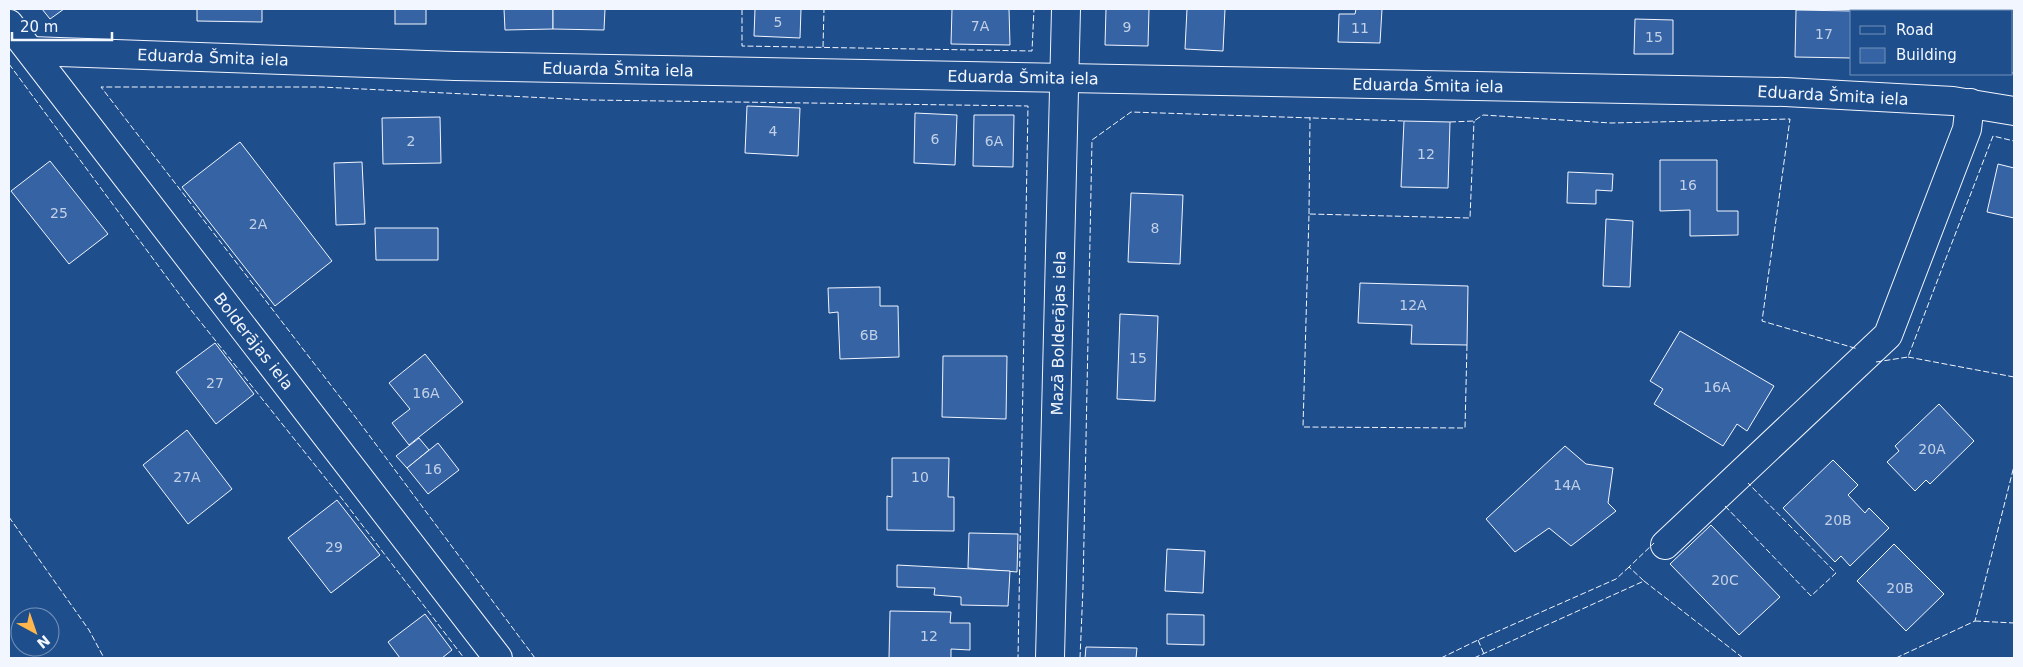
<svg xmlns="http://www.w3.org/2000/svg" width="2023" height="667" font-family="'DejaVu Sans',sans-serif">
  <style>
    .building { fill: #3563a3; stroke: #f2f6ff }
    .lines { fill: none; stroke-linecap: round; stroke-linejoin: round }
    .minor-casing { stroke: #f2f6ff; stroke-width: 30 }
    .minor { stroke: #1f4e8c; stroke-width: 28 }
    .fence { stroke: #f2f6ff; stroke-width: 1; stroke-dasharray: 6 2.5; stroke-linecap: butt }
    .labels { text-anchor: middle; stroke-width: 4; stroke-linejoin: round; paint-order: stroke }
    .number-label { font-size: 14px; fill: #c3d1e8 }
    .street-label { font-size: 16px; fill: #f2f6ff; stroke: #1f4e8c }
  </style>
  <rect width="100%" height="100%" fill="#1f4e8c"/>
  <g class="building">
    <path d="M 42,9 L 64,9 L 50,19 Z"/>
    <path d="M 197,9 L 262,9 L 262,22 L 197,21 Z"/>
    <rect x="395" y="9" width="31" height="15"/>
    <path d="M 504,9 L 553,9 L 553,29 L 505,30 Z"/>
    <path d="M 553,9 L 605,9 L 604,30 L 553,29 Z"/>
    <path d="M 755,9 L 801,9 L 800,38 L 754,36 Z"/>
    <path d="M 952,9 L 1009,9 L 1010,45 L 951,44 Z"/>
    <path d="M 1106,9 L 1149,9 L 1148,46 L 1105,45 Z"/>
    <path d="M 1187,9 L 1225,9 L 1223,51 L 1185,49 Z"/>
    <path d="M 1356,9 L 1382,9 L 1380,43 L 1338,42 L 1339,14 L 1355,14 Z"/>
    <path d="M 1796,10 L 1852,11 L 1852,58 L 1795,57 Z"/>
    <path d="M 1635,19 L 1673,20 L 1673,54 L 1634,54 Z"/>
    <path d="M 747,106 L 800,108 L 798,156 L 745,153 Z"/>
    <path d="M 915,113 L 957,115 L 955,165 L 914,163 Z"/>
    <path d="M 974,115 L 1014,115 L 1013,167 L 973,166 Z"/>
    <path d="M 440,117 L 441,163 L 383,164 L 382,118 Z"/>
    <path d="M 1404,121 L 1450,122 L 1448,188 L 1401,187 Z"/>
    <path d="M 240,142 L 332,261 L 275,306 L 182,187 Z"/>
    <path d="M 1660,160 L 1717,160 L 1717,211 L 1738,211 L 1738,235 L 1690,236 L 1690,210 L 1660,211 Z"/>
    <path d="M 50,161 L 108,234 L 69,264 L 11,191 Z"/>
    <path d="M 362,162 L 365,224 L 336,225 L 334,163 Z"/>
    <path d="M 1998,164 L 2014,168 L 2014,218 L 1987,212 Z"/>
    <path d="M 1568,172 L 1613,174 L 1612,191 L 1596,190 L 1596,204 L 1567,203 Z"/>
    <path d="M 1131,193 L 1183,195 L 1180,264 L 1128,262 Z"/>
    <path d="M 1606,219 L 1633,221 L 1630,287 L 1603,286 Z"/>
    <path d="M 375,228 L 438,228 L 438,260 L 376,260 Z"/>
    <path d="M 1360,283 L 1468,286 L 1467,345 L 1411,344 L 1412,325 L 1358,323 Z"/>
    <path d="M 880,287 L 880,306 L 898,306 L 899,357 L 840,359 L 838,312 L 829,313 L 828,288 Z"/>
    <path d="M 1120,314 L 1158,316 L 1155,401 L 1117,399 Z"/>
    <path d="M 1680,331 L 1774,386 L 1747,431 L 1737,424 L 1723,446 L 1654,404 L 1663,389 L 1650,381 Z"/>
    <path d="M 215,343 L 254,394 L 216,424 L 176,372 Z"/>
    <path d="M 425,354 L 463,402 L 409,445 L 392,423 L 410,409 L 389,383 Z"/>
    <path d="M 943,356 L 1007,356 L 1006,419 L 942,417 Z"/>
    <path d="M 1939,404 L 1974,441 L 1930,484 L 1926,480 L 1915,491 L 1887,462 L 1899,451 L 1895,446 Z"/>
    <path d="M 187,430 L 232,489 L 188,524 L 143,465 Z"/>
    <path d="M 419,438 L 429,450 L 407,468 L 396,456 Z"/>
    <path d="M 438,443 L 459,470 L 428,494 L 407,468 Z"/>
    <path d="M 1565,446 L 1586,464 L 1613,468 L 1608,503 L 1616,511 L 1571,546 L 1549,528 L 1515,552 L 1486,519 Z"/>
    <path d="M 892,458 L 949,458 L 948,497 L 954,497 L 954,531 L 887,530 L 887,496 L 892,497 Z"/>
    <path d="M 1833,460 L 1858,485 L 1848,495 L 1865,513 L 1869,508 L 1889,528 L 1850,566 L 1841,556 L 1835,562 L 1783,508 Z"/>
    <path d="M 337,500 L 380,555 L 331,593 L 288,538 Z"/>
    <path d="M 1711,525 L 1780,597 L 1739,635 L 1670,564 Z"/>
    <path d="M 969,533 L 1018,534 L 1017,572 L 968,568 Z"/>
    <path d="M 1894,544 L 1944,594 L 1906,631 L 1857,581 Z"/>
    <path d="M 1167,549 L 1205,551 L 1203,593 L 1165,591 Z"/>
    <path d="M 897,565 L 1010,571 L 1008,606 L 961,605 L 961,597 L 934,595 L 935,588 L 897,587 Z"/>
    <path d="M 890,611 L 951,612 L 950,623 L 970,623 L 970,650 L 951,649 L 951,658 L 889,658 Z"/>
    <path d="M 425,614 L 452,650 L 442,658 L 400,658 L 388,642 Z"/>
    <path d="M 1167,614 L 1204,615 L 1204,645 L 1167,644 Z"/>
    <path d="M 1086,647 L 1137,648 L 1136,658 L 1085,658 Z"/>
  </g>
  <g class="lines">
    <g class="minor-casing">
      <g id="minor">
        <path d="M 9,24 L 498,658"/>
        <path d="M 31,51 L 455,66 L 1785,92 L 1953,101 L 2014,111"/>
        <path d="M 1665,545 L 1888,335 L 1967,129 L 1970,103"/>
        <path d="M 1050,658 L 1066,9"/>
      </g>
    </g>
    <use href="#minor" class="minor"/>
    <g class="fence">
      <path d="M 742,9 L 742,46 L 1032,51 L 1034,9"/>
      <path d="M 823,47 L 824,9"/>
      <path d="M 9,64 L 191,310 L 343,500 L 464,658"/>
      <path d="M 2012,73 L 2014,73"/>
      <path d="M 1450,122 L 1474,121 L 1483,115 L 1611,123 L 1790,119 L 1762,321 L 1858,349"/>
      <path d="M 1309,214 L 1310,117"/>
      <path d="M 1467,345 L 1465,428 L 1303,427 L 1309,214 L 1470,218 L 1474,121"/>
      <path d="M 1908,357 L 2014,377"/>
      <path d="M 1876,362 L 1908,357 L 1993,136 L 2014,141"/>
      <path d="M 1725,506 L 1811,596 L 1836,573 L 1748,483"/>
      <path d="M 9,517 L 89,630 L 104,658"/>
      <path d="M 1644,581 L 1743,658"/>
      <path d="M 1975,621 L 2014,623"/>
      <path d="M 1478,640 L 1484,654"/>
      <path d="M 535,658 L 360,423 L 101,87 L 321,87 L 590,100 L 1028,106 L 1018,658"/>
      <path d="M 1080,658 L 1083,588 L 1092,140 L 1131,112 L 1404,121"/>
      <path d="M 1441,658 L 1478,640 L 1616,579 L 1629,567"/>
      <path d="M 1474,658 L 1644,581 L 1629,567 L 1654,543"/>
      <path d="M 1896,658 L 1975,621 L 2014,466"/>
    </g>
  </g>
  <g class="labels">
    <g class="number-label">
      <text x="778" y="27">5</text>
      <text x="980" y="31">7A</text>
      <text x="1127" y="32">9</text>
      <text x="1360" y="33">11</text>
      <text x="1824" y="39">17</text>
      <text x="1654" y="42">15</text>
      <text x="773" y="136">4</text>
      <text x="935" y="144">6</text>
      <text x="411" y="146">2</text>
      <text x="994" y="146">6A</text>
      <text x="1426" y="159">12</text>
      <text x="1688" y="190">16</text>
      <text x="59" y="218">25</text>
      <text x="258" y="229">2A</text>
      <text x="1155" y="233">8</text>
      <text x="1413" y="310">12A</text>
      <text x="869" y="340">6B</text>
      <text x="1138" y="363">15</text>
      <text x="215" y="388">27</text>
      <text x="1717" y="392">16A</text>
      <text x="426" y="398">16A</text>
      <text x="1932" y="454">20A</text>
      <text x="433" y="474">16</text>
      <text x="187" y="482">27A</text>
      <text x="920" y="482">10</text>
      <text x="1567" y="490">14A</text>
      <text x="1838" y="525">20B</text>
      <text x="334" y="552">29</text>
      <text x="1725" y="585">20C</text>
      <text x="1900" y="593">20B</text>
      <text x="929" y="641">12</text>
    </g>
    <g class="street-label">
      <text transform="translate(213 57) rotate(2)" y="6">Eduarda Šmita iela</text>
      <text transform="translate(618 69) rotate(1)" y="6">Eduarda Šmita iela</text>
      <text transform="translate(1023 77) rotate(1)" y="6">Eduarda Šmita iela</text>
      <text transform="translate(1428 85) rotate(1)" y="6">Eduarda Šmita iela</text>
      <text transform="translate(1833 95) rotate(3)" y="6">Eduarda Šmita iela</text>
      <text transform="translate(1058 333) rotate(-89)" y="6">Mazā Bolderājas iela</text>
      <text transform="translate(254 341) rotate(52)" y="6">Bolderājas iela</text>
    </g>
  </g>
  <rect width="2023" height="667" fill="none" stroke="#f2f6ff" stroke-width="20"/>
  <rect x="1850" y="10" width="162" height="65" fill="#1f4e8c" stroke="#7391ba"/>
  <rect x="1860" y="26" width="25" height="8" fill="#1f4e8c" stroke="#7391ba"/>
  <text x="1896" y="35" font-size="15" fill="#f2f6ff">Road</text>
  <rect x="1860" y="48" width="25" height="15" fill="#3563a3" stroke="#7391ba"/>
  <text x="1896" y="60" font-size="15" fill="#f2f6ff">Building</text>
  <g transform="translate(35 632) rotate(140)"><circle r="24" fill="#1f4e8c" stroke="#7391ba"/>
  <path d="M0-4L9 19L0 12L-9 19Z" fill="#ffb74d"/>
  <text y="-8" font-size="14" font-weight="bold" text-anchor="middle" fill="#f2f6ff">N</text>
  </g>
  <path d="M12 32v8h100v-8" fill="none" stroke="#f2f6ff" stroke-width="2.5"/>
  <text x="20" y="32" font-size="15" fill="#f2f6ff" stroke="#1f4e8c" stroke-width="4" paint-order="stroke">20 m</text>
</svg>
